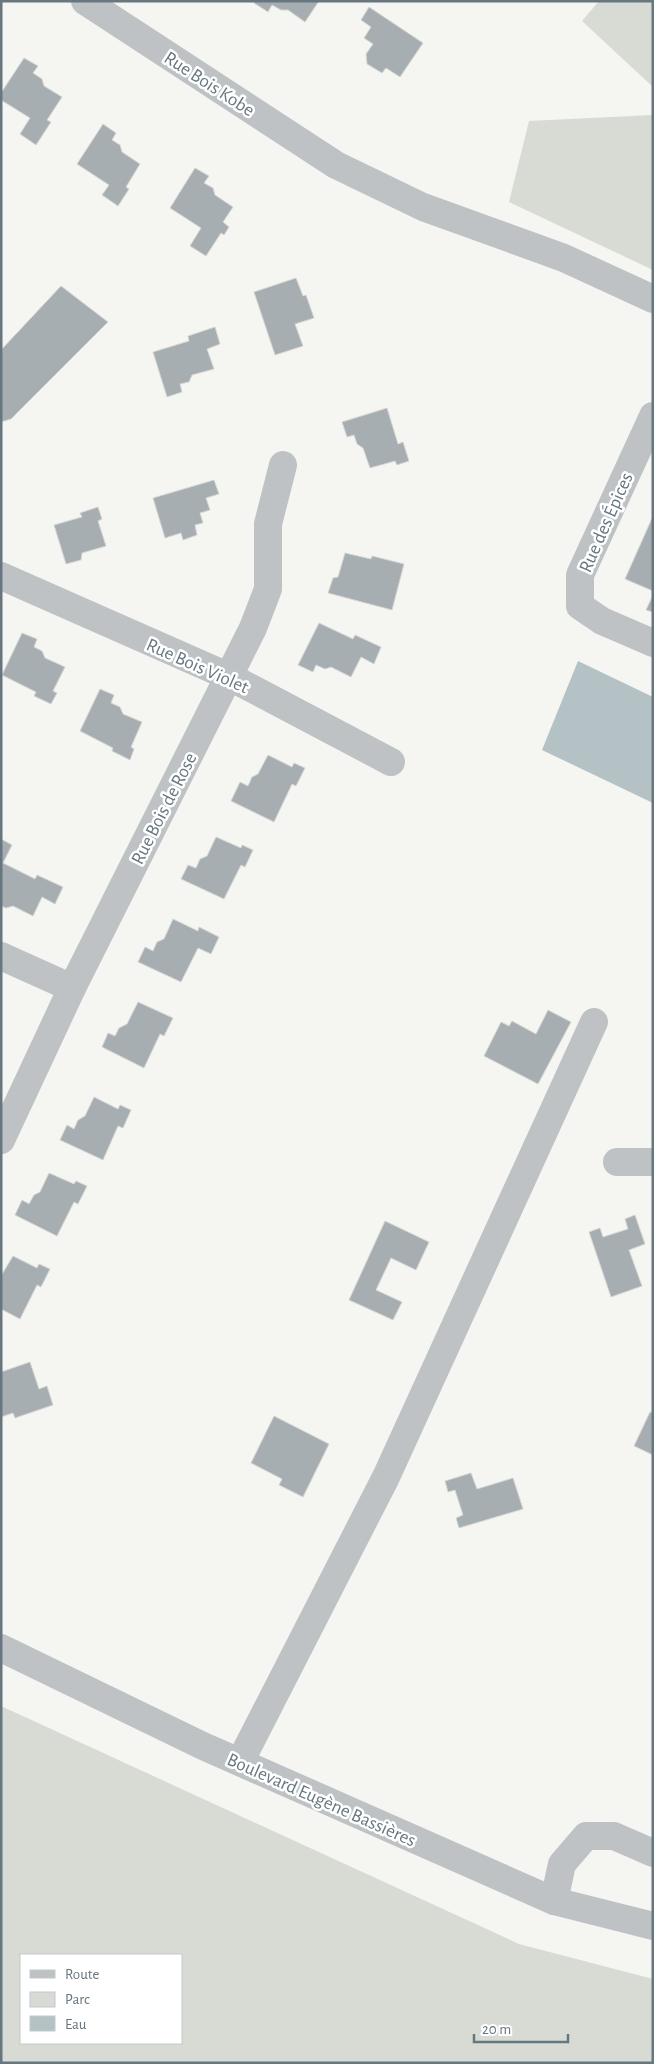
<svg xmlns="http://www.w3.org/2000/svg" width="654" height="2064" font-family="'Alegreya Sans',sans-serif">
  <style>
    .green { fill: #d7dbd3; fill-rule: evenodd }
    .water { fill: #b5c2c5 }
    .building { fill: #a6aeb2; stroke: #d6d6d4 }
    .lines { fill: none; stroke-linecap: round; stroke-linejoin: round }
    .minor { stroke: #bec2c5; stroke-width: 28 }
    .tertiary { stroke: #bec2c5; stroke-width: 28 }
    .labels { text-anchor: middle; stroke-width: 5; stroke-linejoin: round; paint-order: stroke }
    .street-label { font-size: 19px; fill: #667780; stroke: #fff }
  </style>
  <rect width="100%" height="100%" fill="#f5f5f2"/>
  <g class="green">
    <path d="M 599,1 L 653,1 L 653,87 L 582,21 Z"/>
    <path d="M 653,115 L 653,270 L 509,202 L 529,121 Z"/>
    <path d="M 1,1706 L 519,1944 L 653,1979 L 653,2063 L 1,2063 ZM 21,1955 L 181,1955 L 181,2043 L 21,2043 Z"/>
  </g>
  <path class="water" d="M 578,661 L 653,697 L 653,803 L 542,750 Z"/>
  <g class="building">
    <path d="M 255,1 L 319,1 L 305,22 L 288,10 L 281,10 L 272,5 L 268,12 L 254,3 Z"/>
    <path d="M 369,7 L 423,43 L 400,77 L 386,68 L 382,73 L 367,64 L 366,54 L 373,44 L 364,38 L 371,27 L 361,20 Z"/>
    <path d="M 24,58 L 38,66 L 33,73 L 42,79 L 44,86 L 62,97 L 47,120 L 51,122 L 36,145 L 20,134 L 30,118 L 1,100 L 1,93 Z"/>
    <path d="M 103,124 L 116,133 L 112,140 L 120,145 L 122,152 L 140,164 L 126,187 L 129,189 L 118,206 L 102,195 L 109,185 L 77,164 Z"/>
    <path d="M 195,168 L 209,176 L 204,183 L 213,188 L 215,195 L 233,207 L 223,222 L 229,227 L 224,235 L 221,233 L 206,256 L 190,246 L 201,228 L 170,208 Z"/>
    <path d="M 296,278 L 303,296 L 306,295 L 314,318 L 295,324 L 303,346 L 275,355 L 254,292 Z"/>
    <path d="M 61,286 L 108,322 L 11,419 L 1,422 L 1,350 Z"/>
    <path d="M 215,327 L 220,344 L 207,349 L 214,369 L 192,375 L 189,382 L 180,384 L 182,392 L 167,397 L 153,352 L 189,341 L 188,336 Z"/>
    <path d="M 387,408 L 398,444 L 403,442 L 409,461 L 397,465 L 395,461 L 370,468 L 363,448 L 357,444 L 354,435 L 347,437 L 342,422 Z"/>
    <path d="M 214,480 L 219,494 L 206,498 L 210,510 L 200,513 L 203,523 L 195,525 L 197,535 L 183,540 L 181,533 L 165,538 L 153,498 Z"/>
    <path d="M 98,507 L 102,519 L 98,521 L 106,546 L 82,553 L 81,560 L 66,564 L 54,525 L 82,517 L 80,513 Z"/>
    <path d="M 653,516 L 653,591 L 625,579 Z"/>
    <path d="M 345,553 L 371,559 L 372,556 L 404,564 L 392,610 L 328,593 L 333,578 L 338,577 Z"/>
    <path d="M 653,595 L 653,612 L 646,610 Z"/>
    <path d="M 319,623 L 353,639 L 355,635 L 381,647 L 374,664 L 361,657 L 351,677 L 331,667 L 325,669 L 316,665 L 313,672 L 298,665 Z"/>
    <path d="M 22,633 L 37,639 L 34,647 L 42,651 L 45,658 L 65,667 L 53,691 L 57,693 L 51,704 L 34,696 L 36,692 L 2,675 Z"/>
    <path d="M 100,689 L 114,695 L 111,703 L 120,707 L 123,714 L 142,722 L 131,747 L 134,749 L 130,760 L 112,751 L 113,748 L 80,731 Z"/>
    <path d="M 268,755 L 292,767 L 294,763 L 305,768 L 296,786 L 292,784 L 274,822 L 231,801 L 240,782 L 248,786 L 252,777 L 258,774 Z"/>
    <path d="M 216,837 L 241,848 L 242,845 L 253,850 L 245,867 L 241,865 L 224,899 L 181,879 L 188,865 L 196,868 L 200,859 L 207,856 Z"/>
    <path d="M 1,839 L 12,845 L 3,863 L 35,879 L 37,875 L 63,887 L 55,904 L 42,897 L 33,916 L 13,906 L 6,908 L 1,906 Z"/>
    <path d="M 173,919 L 198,931 L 199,927 L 219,937 L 211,954 L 198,948 L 181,982 L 138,962 L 145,947 L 153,951 L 157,942 L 164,939 Z"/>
    <path d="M 138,1002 L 173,1018 L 164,1036 L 160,1034 L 144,1068 L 102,1047 L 108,1033 L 115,1036 L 119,1028 L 127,1024 Z"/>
    <path d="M 548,1010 L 571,1022 L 538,1084 L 484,1056 L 501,1022 L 509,1026 L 512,1021 L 536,1034 Z"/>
    <path d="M 94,1097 L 118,1109 L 120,1105 L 131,1110 L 123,1128 L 118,1126 L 103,1160 L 60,1140 L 67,1125 L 74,1129 L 78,1120 L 85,1116 Z"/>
    <path d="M 49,1173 L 74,1184 L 76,1181 L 87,1186 L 78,1204 L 74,1202 L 57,1236 L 15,1215 L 22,1200 L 29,1204 L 34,1195 L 40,1192 Z"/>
    <path d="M 635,1215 L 645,1244 L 629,1250 L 642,1286 L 611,1297 L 589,1232 L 600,1228 L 603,1237 L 628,1229 L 625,1219 Z"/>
    <path d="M 385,1221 L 429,1242 L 416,1270 L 391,1258 L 376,1290 L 402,1302 L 393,1320 L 349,1300 Z"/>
    <path d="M 13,1256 L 37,1268 L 39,1264 L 50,1269 L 41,1287 L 37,1285 L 20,1319 L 1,1309 L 1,1276 Z"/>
    <path d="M 30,1362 L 39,1389 L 47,1386 L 53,1405 L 15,1418 L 13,1413 L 1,1417 L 1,1372 Z"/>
    <path d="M 650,1412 L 653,1413 L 653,1455 L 634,1446 Z"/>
    <path d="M 274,1416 L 329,1444 L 303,1497 L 279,1485 L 282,1479 L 251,1463 Z"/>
    <path d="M 471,1473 L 477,1489 L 513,1478 L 523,1509 L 459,1528 L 456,1518 L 463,1515 L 455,1490 L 448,1492 L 445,1481 Z"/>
  </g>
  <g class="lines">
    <g class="minor">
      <path d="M 85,1 L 336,165 L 423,207 L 564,258 L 653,299"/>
      <path d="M 653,416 L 580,575 L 580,606 L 602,621 L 653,643"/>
      <path d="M 1,576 L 230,677 L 391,762"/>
      <path d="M 1,956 L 72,988"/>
      <path d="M 1,1140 L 72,988 L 253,628 L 268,589 L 268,524 L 283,465"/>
      <path d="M 617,1162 L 653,1162"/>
      <path d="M 240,1762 L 386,1477 L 594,1022"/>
      <path d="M 554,1901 L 562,1864 L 586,1836 L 614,1836 L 653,1853"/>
    </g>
    <path class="tertiary" d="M 1,1648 L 203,1746 L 554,1901 L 653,1926"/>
  </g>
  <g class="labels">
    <g class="street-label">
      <text transform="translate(210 83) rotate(33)" y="7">Rue Bois Kobe</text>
      <text transform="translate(605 522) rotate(-66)" y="7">Rue des Épices</text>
      <text transform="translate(198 665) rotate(24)" y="7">Rue Bois Violet</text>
      <text transform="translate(163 808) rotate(-63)" y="7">Rue Bois de Rose</text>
      <text transform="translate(322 1799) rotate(24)" y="7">Boulevard Eugène Bassières</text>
    </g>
  </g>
  <rect width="654" height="2064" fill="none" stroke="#667780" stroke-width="5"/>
  <rect x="20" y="1954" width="162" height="90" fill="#ffffff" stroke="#c2c9cc"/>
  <rect x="30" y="1970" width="25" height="8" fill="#bec2c5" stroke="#c2c9cc"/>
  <text x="65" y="1979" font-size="15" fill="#667780">Route</text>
  <rect x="30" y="1992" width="25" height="15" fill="#d7dbd3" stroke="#c2c9cc"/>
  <text x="65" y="2004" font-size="15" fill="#667780">Parc</text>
  <rect x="30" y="2016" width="25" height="15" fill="#b5c2c5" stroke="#c2c9cc"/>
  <text x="65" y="2029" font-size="15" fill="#667780">Eau</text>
  <path d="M474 2034v8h94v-8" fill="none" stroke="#667780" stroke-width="2.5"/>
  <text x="482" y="2034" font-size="15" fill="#667780" stroke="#ffffff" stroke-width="4" paint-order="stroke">20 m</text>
</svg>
